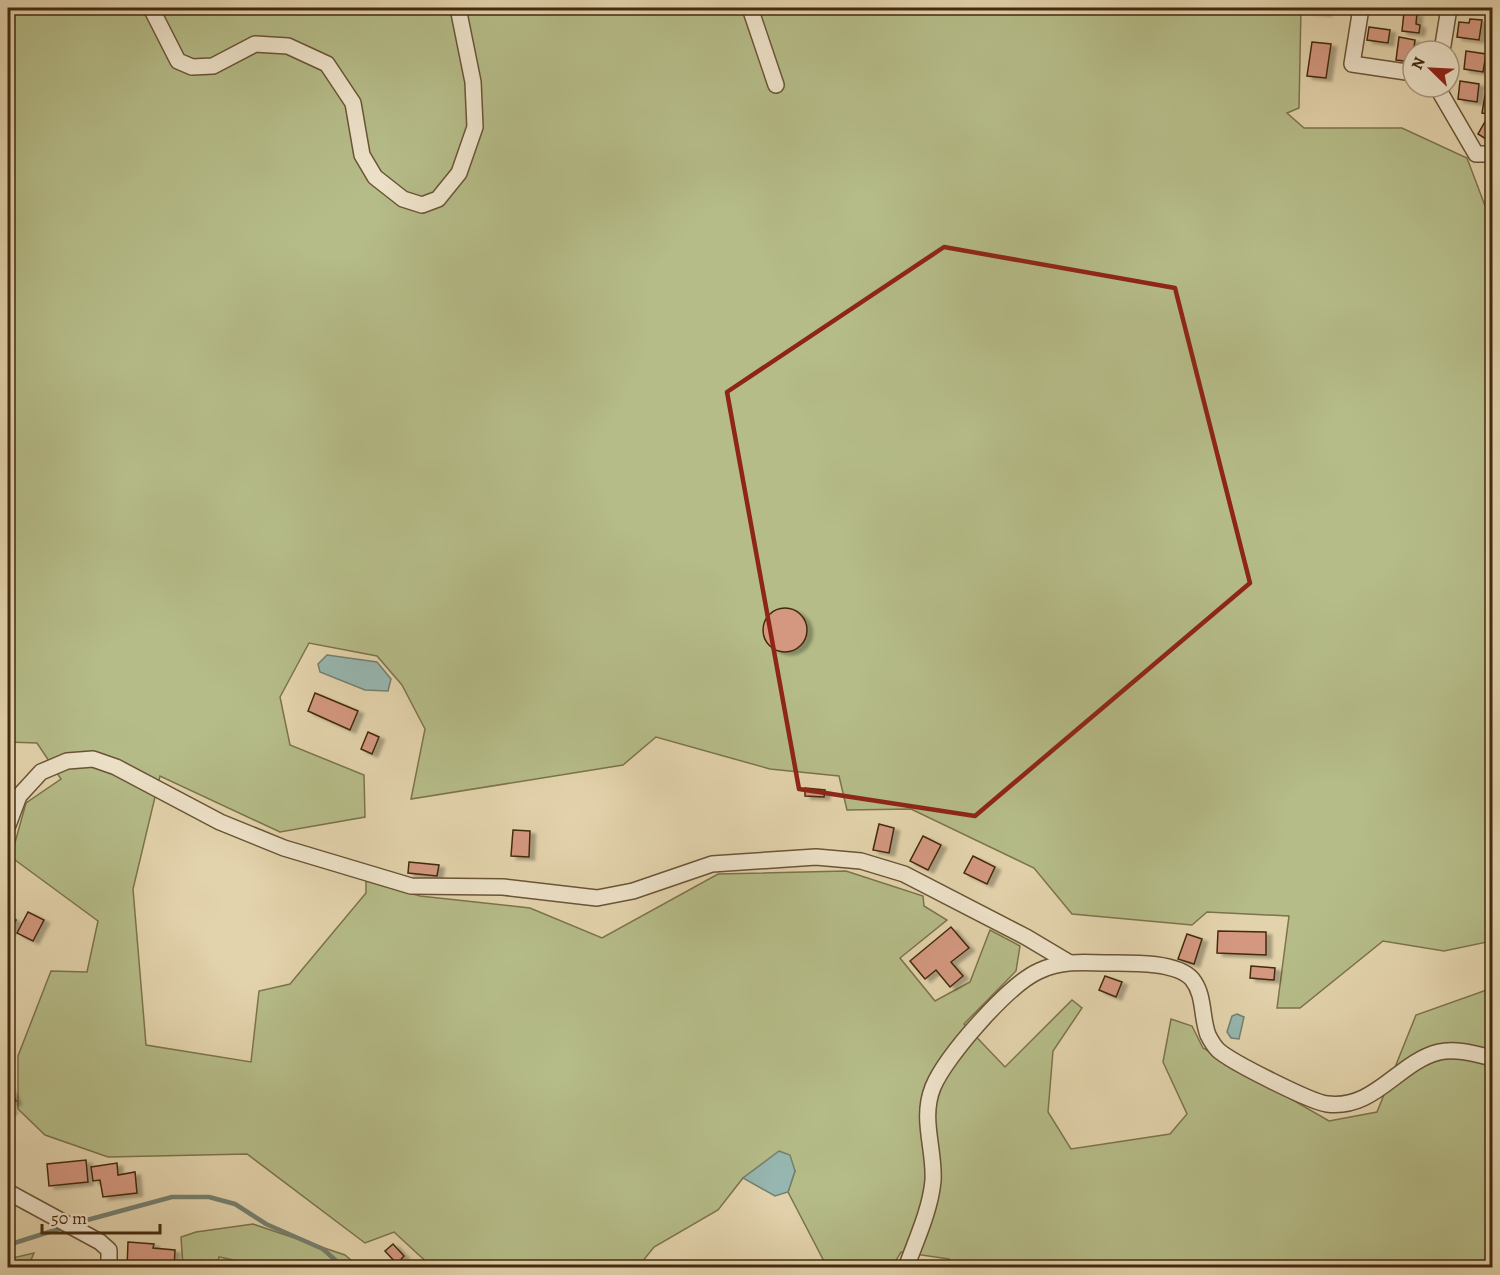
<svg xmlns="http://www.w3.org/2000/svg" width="1500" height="1275" font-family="Alegreya,serif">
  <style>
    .green { fill: #b5bc88; stroke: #7c734c; stroke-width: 1.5 }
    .water { fill: #96b7b0; stroke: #757f70; stroke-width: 1.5 }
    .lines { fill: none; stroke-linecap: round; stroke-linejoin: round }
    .stream { stroke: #757f70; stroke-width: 4.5 }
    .building { fill: #d49880; stroke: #432a0f; stroke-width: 1.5; filter: url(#shadow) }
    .minor-casing { stroke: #6b5436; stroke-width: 18 }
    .minor { stroke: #ede2c9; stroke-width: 15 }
    .marked { fill: none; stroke: #8f2418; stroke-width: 4.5; stroke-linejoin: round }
  </style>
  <defs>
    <filter id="shadow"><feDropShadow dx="5.5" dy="3" stdDeviation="1.5" flood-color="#0004"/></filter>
  </defs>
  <rect width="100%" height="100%" fill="#e3d3ac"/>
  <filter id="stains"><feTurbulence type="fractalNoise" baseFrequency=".00333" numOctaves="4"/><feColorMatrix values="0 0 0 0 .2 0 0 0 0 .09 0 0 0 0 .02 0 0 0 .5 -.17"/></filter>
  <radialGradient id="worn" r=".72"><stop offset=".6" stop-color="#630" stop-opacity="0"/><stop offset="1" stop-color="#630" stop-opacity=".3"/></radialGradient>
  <g class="green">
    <path d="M 8,8 L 1301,8 L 1299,108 L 1287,113 L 1304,128 L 1402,128 L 1467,158 L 1490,219 L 1492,220 L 1492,941 L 1444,951 L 1383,941 L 1300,1008 L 1277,1008 L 1289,916 L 1207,912 L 1192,925 L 1072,914 L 1034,868 L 911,809 L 847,810 L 839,776 L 770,769 L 656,737 L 623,765 L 411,799 L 425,729 L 402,685 L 377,656 L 309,643 L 280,697 L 290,745 L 364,775 L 365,817 L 280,832 L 160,776 L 133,889 L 146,1045 L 251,1062 L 259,991 L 290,984 L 366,893 L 366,881 L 420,896 L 530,908 L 602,938 L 718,874 L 846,871 L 923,896 L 924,906 L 947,920 L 900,958 L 935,1001 L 970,982 L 990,930 L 1020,946 L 1016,971 L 964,1024 L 1005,1067 L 1072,1000 L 1082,1008 L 1053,1051 L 1048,1112 L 1071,1149 L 1170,1134 L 1187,1114 L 1163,1062 L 1171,1019 L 1192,1026 L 1203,1048 L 1329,1121 L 1377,1112 L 1416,1015 L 1492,988 L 1492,1267 L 956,1268 L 949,1259 L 901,1252 L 892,1267 L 827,1267 L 788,1192 L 795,1171 L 743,1178 L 718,1210 L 654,1247 L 638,1267 L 432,1267 L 394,1232 L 365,1243 L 247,1154 L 108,1157 L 45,1135 L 18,1109 L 18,1056 L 51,971 L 87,972 L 98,921 L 11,857 L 26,803 L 61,779 L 37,743 L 8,742 Z"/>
    <path d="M 253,1224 L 345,1255 L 359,1267 L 266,1267 L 219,1257 L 217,1267 L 183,1267 L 181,1237 L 196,1232 Z"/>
    <path d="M 34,1253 L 28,1267 L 8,1267 L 8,1259 Z"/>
  </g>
  <g class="water">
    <path d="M 327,655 L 377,662 L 391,679 L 388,691 L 365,690 L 320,672 L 318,664 Z"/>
    <path d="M 1237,1014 L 1244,1017 L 1239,1039 L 1231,1038 L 1227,1032 L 1232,1016 Z"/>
    <path d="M 779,1151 L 790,1155 L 795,1171 L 788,1192 L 775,1196 L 743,1178 Z"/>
  </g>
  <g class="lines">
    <g class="stream">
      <path d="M 76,1223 L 172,1197 L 209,1197 L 235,1204 L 266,1224 L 323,1249 L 344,1268"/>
      <path d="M 8,1245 L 65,1227"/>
    </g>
  </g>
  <g class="building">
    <path d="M 1308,8 L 1327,8 L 1326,13 L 1308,11 Z"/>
    <path d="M 1404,12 L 1417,13 L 1416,24 L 1420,25 L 1419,33 L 1402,31 Z"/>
    <path d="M 1470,19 L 1482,20 L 1479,40 L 1457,37 L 1459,22 L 1469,23 Z"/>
    <path d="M 1369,27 L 1390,30 L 1388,43 L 1367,40 Z"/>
    <path d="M 1399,37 L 1415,40 L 1412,62 L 1396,60 Z"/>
    <path d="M 1312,42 L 1331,44 L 1326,78 L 1307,76 Z"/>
    <path d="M 1466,51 L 1486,54 L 1483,72 L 1464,69 Z"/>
    <path d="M 1460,81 L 1479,84 L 1477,102 L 1458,99 Z"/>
    <path d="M 1485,95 L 1492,96 L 1492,114 L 1482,113 Z"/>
    <path d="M 1486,120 L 1492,123 L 1492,134 L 1489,141 L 1478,134 Z"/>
    <circle cx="785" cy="630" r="22"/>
    <path d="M 315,693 L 358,711 L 350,730 L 308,711 Z"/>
    <path d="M 368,732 L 379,737 L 372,754 L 361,749 Z"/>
    <path d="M 805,788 L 825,790 L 824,797 L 805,796 Z"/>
    <path d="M 879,824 L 894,828 L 889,853 L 873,850 Z"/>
    <path d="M 513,830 L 530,831 L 529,857 L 511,856 Z"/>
    <path d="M 923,836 L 941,845 L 928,870 L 910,861 Z"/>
    <path d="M 973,856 L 995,867 L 987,884 L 964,873 Z"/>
    <path d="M 409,862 L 439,865 L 437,876 L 408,873 Z"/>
    <path d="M 28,912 L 44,920 L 33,941 L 17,933 Z"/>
    <path d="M 8,916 L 16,920 L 10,932 L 8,930 Z"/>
    <path d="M 951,927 L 969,948 L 951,962 L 963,976 L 950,987 L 936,970 L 925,979 L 910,961 Z"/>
    <path d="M 1218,931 L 1266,932 L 1266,955 L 1217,953 Z"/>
    <path d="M 1187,934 L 1202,939 L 1194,964 L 1178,959 Z"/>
    <path d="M 1251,966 L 1275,968 L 1274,980 L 1250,978 Z"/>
    <path d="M 1105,976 L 1122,982 L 1116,997 L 1099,990 Z"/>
    <path d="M 8,1086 L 16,1101 L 9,1105 L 12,1110 L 8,1113 Z"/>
    <path d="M 86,1160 L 88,1182 L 49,1186 L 47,1164 Z"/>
    <path d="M 117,1163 L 118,1175 L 135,1172 L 137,1193 L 103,1197 L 100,1180 L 93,1181 L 91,1167 Z"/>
    <path d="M 128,1242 L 154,1244 L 153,1248 L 175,1250 L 174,1268 L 127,1268 Z"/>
    <path d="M 393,1244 L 404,1256 L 397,1264 L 385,1251 Z"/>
  </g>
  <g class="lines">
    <g class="minor-casing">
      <g id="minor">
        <path d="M 151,8 L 178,61 L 192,67 L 213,66 L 255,44 L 288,46 L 327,64 L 353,103 L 362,155 L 375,177 L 403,199 L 422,205 L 438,199 L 459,173 L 475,127 L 473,82 L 458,8"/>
        <path d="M 750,8 L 776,85"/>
        <path d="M 1361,8 L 1352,64 L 1413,73"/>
        <path d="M 1442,51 L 1449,8"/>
        <path d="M 1437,87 L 1476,154 L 1492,154"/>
        <path d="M 8,825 L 19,796 L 41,772 L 67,761 L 93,759 L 116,767 L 220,822 L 284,848 L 411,886 L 503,887 L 597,898 L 633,891 L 712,864 L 816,857 L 861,861 L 904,874 L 1026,937 L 1068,962"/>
        <path d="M 8,1192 L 100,1242 L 109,1250 L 109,1268"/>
        <path d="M 906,1268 C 916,1240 930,1211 933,1181 C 935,1149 920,1119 933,1087 C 946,1056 1008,985 1039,971 C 1060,961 1082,962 1105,963 C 1128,963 1176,961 1192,979 C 1205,995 1201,1017 1208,1035 C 1210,1039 1215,1047 1218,1050 C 1231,1062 1311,1102 1327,1104 C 1375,1110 1398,1062 1439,1052 C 1456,1048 1476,1054 1492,1058"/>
      </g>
    </g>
    <use href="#minor" class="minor"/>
  </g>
  <path class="marked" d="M 944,247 L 1175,288 L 1250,583 L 975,816 L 799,789 L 727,392 Z"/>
  <rect width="1500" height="1275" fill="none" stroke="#e3d3ac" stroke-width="30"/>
  <rect x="9" y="9" width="1482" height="1257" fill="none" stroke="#432a0f" stroke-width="3"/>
  <rect x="15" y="15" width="1470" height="1245" fill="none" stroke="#432a0f" stroke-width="1.5"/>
  <g transform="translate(1431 69) rotate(294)"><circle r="28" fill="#ede2c9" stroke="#a9987f" stroke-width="1.5"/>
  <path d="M0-4.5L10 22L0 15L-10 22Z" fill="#8f2418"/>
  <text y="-9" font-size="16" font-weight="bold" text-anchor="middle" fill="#432a0f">N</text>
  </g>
  <path d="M42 1224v9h118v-9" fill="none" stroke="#432a0f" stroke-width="3"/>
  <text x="51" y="1224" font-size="18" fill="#432a0f" stroke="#ede2c9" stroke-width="4.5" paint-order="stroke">50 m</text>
  <rect width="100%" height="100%" filter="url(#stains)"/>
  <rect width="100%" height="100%" fill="url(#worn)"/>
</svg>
